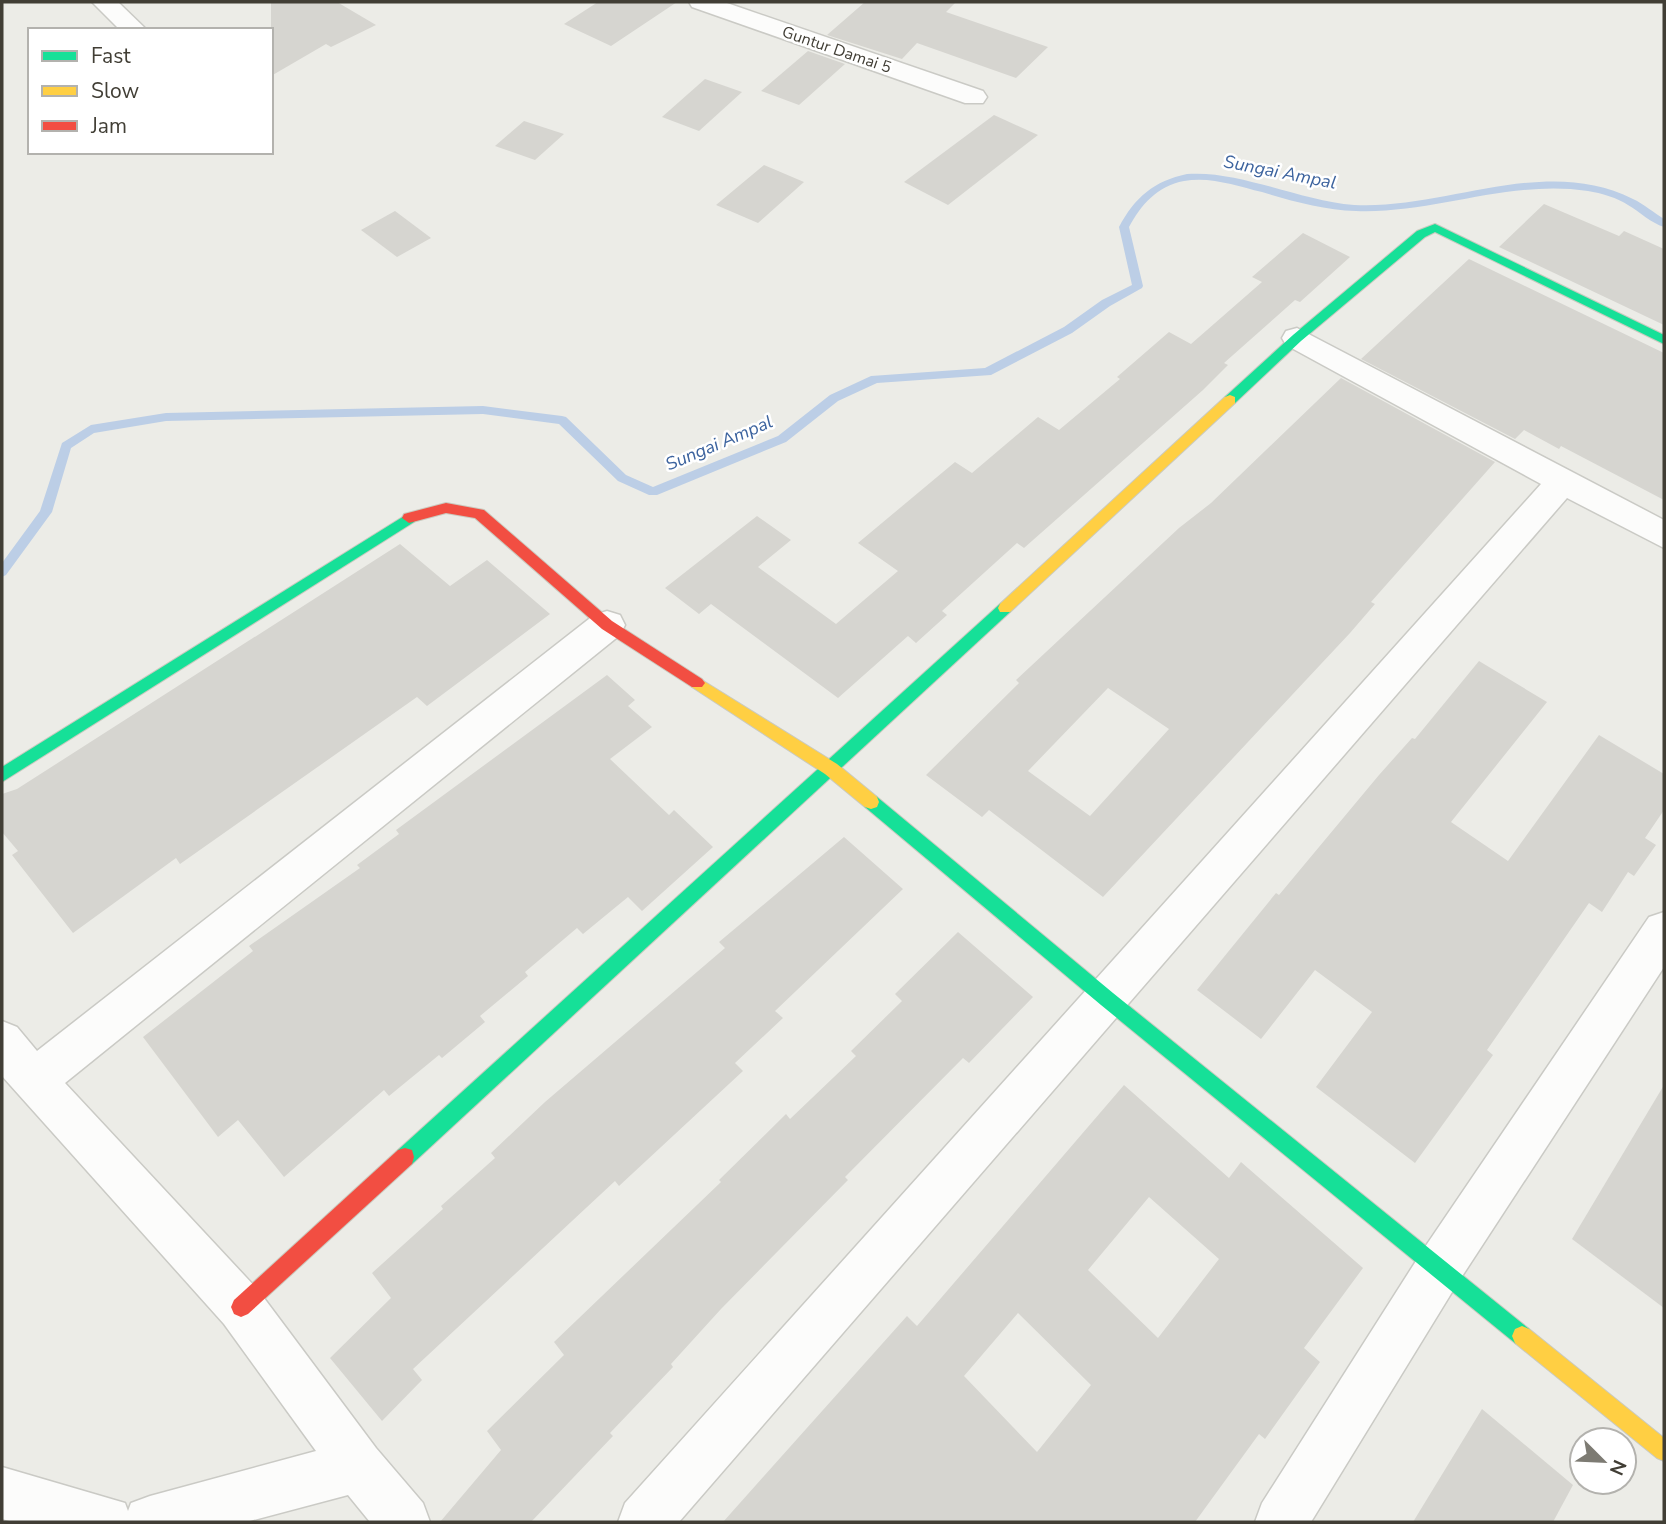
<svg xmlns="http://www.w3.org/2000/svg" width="1666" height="1524" font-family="'Nunito Sans',sans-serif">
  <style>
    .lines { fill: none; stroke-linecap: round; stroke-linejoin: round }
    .stream { fill: #bccee6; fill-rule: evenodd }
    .building { fill: #d6d5d0; fill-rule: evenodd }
    .street-casing { stroke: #cacac5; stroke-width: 3 }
    .fast-casing { stroke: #cacabf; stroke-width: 2 }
    .slow-casing { stroke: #cacabf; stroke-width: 2 }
    .jam-casing { stroke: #cacabf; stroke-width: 2 }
    .street { fill: #fcfcfb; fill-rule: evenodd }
    .fast { fill: #16e098; fill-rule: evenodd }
    .slow { fill: #ffcf43; fill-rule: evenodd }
    .jam { fill: #f24e42; fill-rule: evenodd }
    .labels { text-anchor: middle; stroke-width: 5; stroke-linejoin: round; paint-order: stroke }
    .far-street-label { font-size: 16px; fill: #413e35; stroke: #fff }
    .far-water-label { font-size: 18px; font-style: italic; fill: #3c639e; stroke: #fff }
  </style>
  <rect width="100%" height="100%" fill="#ecece7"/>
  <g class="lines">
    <path class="stream" d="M 1187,174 C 1240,170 1299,201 1354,205 C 1446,210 1545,154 1633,199 C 1644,204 1654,213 1664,219 L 1664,227 C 1651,223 1640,212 1628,205 C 1618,198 1601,193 1588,191 C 1509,179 1434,214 1356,211 C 1324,210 1292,201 1262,192 C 1237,186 1210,176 1184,181 C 1157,186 1141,205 1129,227 L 1143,286 L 1142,288 L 1110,306 L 1072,333 L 991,375 L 877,383 L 838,401 L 786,442 L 657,495 L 649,495 L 618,481 L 559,424 L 483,414 L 166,421 L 94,433 L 71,448 L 52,512 L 6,575 L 2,577 L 2,563 L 40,511 L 62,443 L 91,425 L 166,413 L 483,406 L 562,416 L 566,417 L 626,475 L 653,487 L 778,436 L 830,395 L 871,376 L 985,368 L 1064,327 L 1102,300 L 1132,285 L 1119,227 C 1135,197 1154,181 1187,174 Z"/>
  </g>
  <g class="building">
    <path d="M 271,2 L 337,2 L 376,25 L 331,47 L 326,44 L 271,76 Z"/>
    <path d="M 598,2 L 677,2 L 611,46 L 564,24 Z"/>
    <path d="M 865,2 L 956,2 L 946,12 L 1048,47 L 1016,78 L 917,43 L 902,59 L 827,35 Z"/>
    <path d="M 808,51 L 845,64 L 799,105 L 761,91 Z"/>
    <path d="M 705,79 L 742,92 L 699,131 L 662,117 Z"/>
    <path d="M 994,115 L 1038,135 L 948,205 L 904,182 Z"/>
    <path d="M 524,121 L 564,134 L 535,160 L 495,146 Z"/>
    <path d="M 764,165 L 804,182 L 758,223 L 716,205 Z"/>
    <path d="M 1544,204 L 1619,236 L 1624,231 L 1664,249 L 1664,325 L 1499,247 Z"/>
    <path d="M 395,211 L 431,238 L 397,257 L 361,230 Z"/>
    <path d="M 1303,233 L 1350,257 L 1300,302 L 1295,300 L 1224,363 L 1228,365 L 1203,390 L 1024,548 L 1017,543 L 942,611 L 947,615 L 916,643 L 908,636 L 838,698 L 711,604 L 699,614 L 665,588 L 757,516 L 791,540 L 758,567 L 836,624 L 898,571 L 858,543 L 955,462 L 972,473 L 1038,417 L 1059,430 L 1120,379 L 1117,377 L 1169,332 L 1191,344 L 1262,282 L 1252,277 Z"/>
    <path d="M 1469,259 L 1664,353 L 1664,500 L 1561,446 L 1559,449 L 1524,430 L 1515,439 L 1361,359 Z"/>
    <path d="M 1341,378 L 1495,462 L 1371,602 L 1375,604 L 1350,633 L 1103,897 L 989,810 L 982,817 L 926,775 L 1019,683 L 1016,680 L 1179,528 L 1211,503 ZM 1108,688 L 1169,729 L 1090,816 L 1028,771 Z"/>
    <path d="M 400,544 L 450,586 L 487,560 L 550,614 L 427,706 L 417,697 L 180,864 L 176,858 L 73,933 L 12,855 L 18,851 L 2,832 L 2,794 L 17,789 Z"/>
    <path d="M 1479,661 L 1547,702 L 1451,822 L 1508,861 L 1599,735 L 1664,774 L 1664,810 L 1645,838 L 1656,845 L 1634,876 L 1628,872 L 1602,912 L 1589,903 L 1487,1050 L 1493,1055 L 1415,1163 L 1316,1087 L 1372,1012 L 1315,970 L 1261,1039 L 1197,990 L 1276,893 L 1279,895 L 1379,775 L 1412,738 L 1415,739 Z"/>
    <path d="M 607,675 L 635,700 L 628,706 L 652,727 L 610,759 L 669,815 L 674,810 L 713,847 L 642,911 L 628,897 L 583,934 L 577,928 L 525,972 L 528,976 L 480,1016 L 485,1022 L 442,1058 L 439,1055 L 389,1096 L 384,1090 L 284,1177 L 238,1120 L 218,1137 L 143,1037 L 253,951 L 249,946 L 360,868 L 357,865 L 399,834 L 396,830 Z"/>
    <path d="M 844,837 L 903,889 L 775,1011 L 783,1018 L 735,1063 L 743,1071 L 619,1186 L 615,1181 L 413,1369 L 422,1380 L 382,1421 L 330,1358 L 391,1298 L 372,1273 L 443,1209 L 441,1206 L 495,1158 L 491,1153 L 545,1102 L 725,948 L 719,942 Z"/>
    <path d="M 958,932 L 1033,997 L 969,1063 L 963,1058 L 845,1177 L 848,1180 L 721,1309 L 671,1364 L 673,1367 L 610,1433 L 613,1436 L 531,1522 L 440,1522 L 501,1450 L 487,1431 L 564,1355 L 554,1342 L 721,1182 L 719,1180 L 786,1114 L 790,1119 L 856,1056 L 851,1051 L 902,1001 L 895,994 Z"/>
    <path d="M 1124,1085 L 1229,1178 L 1241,1162 L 1363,1268 L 1304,1348 L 1320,1362 L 1265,1439 L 1259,1434 L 1195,1522 L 723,1522 L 907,1316 L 917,1326 ZM 1149,1197 L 1219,1259 L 1158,1338 L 1088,1270 ZM 1018,1313 L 1091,1385 L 1037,1452 L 964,1376 Z"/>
    <path d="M 1664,1085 L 1664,1308 L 1572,1239 Z"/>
    <path d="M 1482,1409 L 1573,1485 L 1553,1522 L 1413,1522 Z"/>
  </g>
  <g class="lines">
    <g class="street-casing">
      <g id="street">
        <path d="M 92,2 L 118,2 L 147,30 L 120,30 Z"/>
        <path d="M 689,2 L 724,2 L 983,91 L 987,97 L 983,103 L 965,103 L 692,7 Z"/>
        <path d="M 1297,328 L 1664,520 L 1664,548 L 1567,498 L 679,1522 L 618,1522 L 625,1503 L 1541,484 L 1286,345 L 1282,338 L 1286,331 Z"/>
        <path d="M 607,611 L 620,615 L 625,625 L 620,635 L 65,1083 L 258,1290 L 376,1448 L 423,1503 L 430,1522 L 370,1522 L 348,1495 L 246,1522 L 13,1522 L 2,1519 L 2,1467 L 125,1503 L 128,1511 L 131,1503 L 150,1496 L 316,1451 L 224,1324 L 2,1076 L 2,1021 L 17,1027 L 37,1051 L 594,615 Z"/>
        <path d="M 1664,912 L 1664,967 L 1457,1284 L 1311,1522 L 1255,1522 L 1262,1503 L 1423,1250 L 1649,917 Z"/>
      </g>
    </g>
    <g class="fast-casing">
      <g id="fast">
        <path d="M 1435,224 L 1664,335 L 1664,344 L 1435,232 L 1425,237 L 1301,341 L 1235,403 L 1225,403 L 1225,397 L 1293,335 L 1417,231 Z"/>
        <path d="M 409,513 L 414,514 L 416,518 L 414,522 L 2,782 L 2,767 Z"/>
        <path d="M 1005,602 L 1012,608 L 1010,612 L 412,1164 L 405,1166 L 398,1164 L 396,1157 L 398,1150 L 1000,604 Z"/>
        <path d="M 871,795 L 877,797 L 1113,993 L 1529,1329 L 1532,1336 L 1529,1343 L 1522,1346 L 1515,1343 L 1101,1005 L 865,807 L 863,802 L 865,797 Z"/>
      </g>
    </g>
    <g class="slow-casing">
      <g id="slow">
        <path d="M 1230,395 L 1235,397 L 1235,403 L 1010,612 L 1000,612 L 998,608 L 1000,604 L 1225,397 Z"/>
        <path d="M 697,677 L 837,764 L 877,797 L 879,802 L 877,807 L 871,809 L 865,807 L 825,774 L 692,687 L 689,683 L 692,679 Z"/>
        <path d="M 1522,1326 L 1529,1329 L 1664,1438 L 1664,1461 L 1657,1458 L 1515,1343 L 1512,1336 L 1515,1329 Z"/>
      </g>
    </g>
    <g class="jam-casing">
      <g id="jam">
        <path d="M 446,503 L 484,510 L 612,621 L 702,679 L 705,683 L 702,687 L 692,687 L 602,629 L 475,518 L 446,513 L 409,523 L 402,518 L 404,514 Z"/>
        <path d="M 405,1148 L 412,1150 L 414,1157 L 412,1164 L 248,1314 L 241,1317 L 234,1314 L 231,1307 L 234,1300 L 398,1150 Z"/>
      </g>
    </g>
    <use href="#street" class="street"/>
    <use href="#fast" class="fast"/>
    <use href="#slow" class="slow"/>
    <use href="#jam" class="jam"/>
  </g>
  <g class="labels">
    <g class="far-street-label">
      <text transform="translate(837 49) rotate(19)" y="6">Guntur Damai 5</text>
    </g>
    <g class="far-water-label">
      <text transform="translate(1280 172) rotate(11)" y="6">Sungai Ampal</text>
      <text transform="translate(719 443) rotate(-23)" y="6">Sungai Ampal</text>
    </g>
  </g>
  <rect width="1666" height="1524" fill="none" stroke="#413e35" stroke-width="7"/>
  <rect x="28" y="28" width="245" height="126" fill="#ffffff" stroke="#b3b2ae" stroke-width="2"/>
  <rect x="42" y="51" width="35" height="10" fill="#16e098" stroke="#b3b2ae" stroke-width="2"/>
  <text x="91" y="63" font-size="21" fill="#413e35">Fast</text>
  <rect x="42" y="86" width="35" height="10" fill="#ffcf43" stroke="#b3b2ae" stroke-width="2"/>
  <text x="91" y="98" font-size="21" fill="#413e35">Slow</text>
  <rect x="42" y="121" width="35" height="10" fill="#f24e42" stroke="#b3b2ae" stroke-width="2"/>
  <text x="91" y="133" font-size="21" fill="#413e35">Jam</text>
  <g transform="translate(1603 1461) rotate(114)"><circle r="33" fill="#ffffff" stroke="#b3b2ae" stroke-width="2"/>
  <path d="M0-5L12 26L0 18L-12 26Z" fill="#7d7b73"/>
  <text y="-10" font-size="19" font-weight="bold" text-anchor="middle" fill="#413e35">N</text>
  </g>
</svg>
